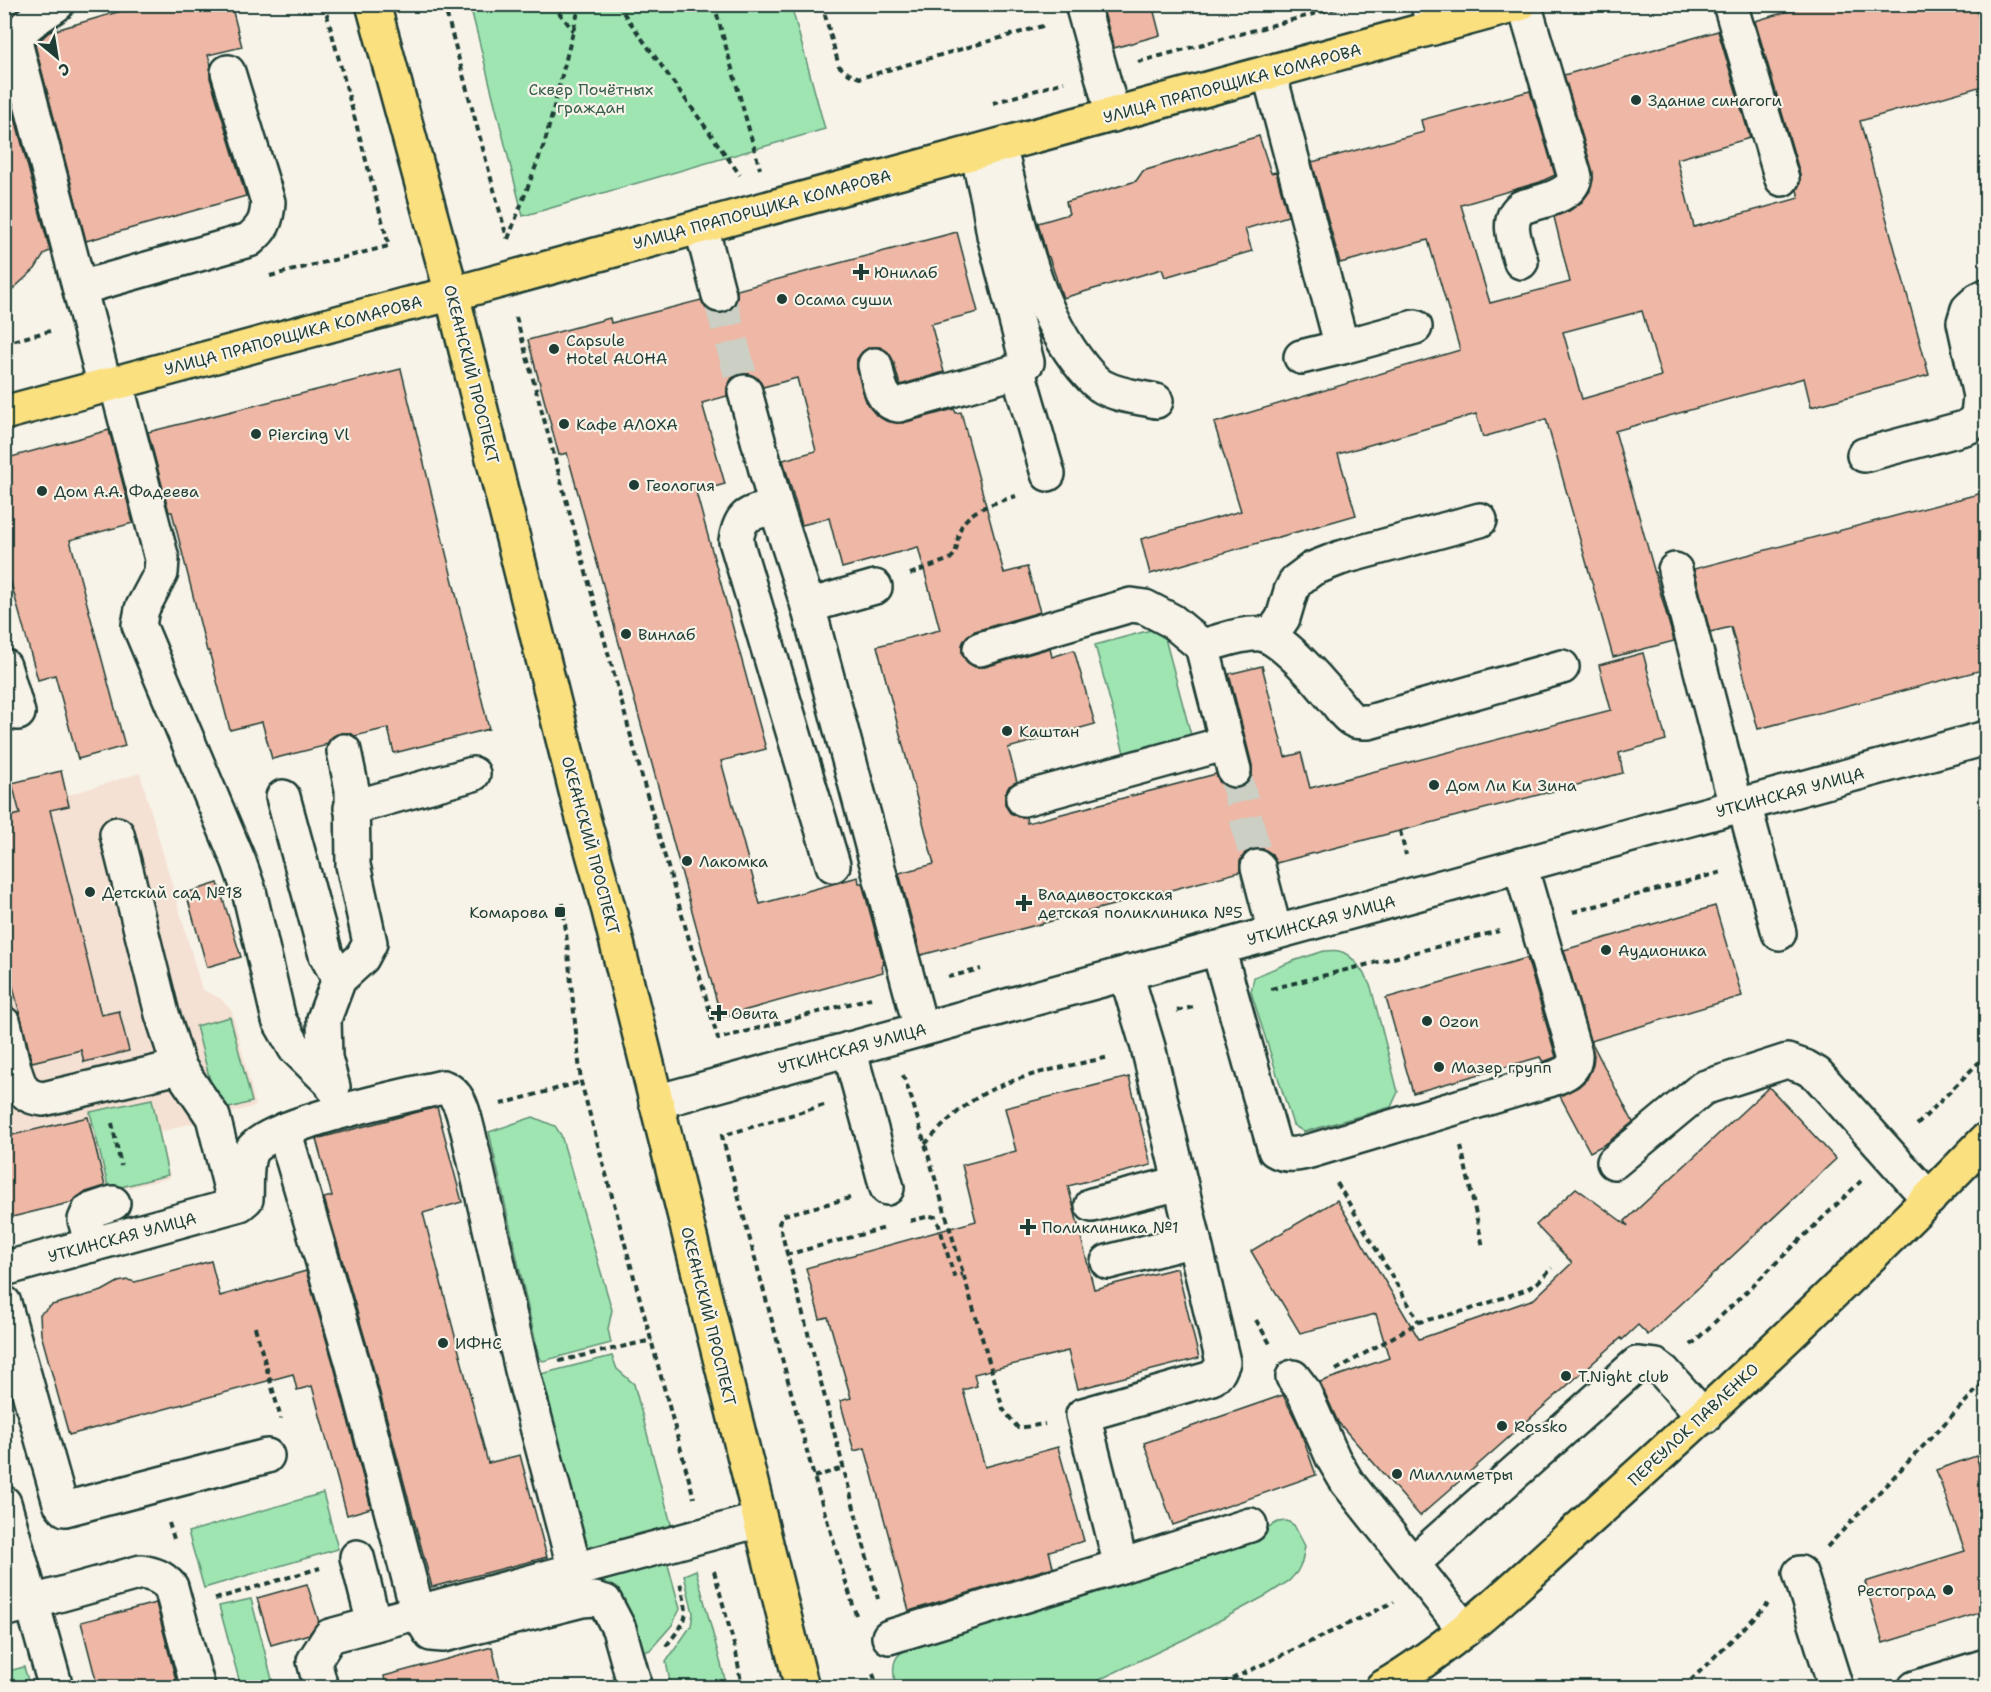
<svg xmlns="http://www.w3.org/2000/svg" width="1991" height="1692" font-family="'Shantell Sans',sans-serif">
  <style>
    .built { fill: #f5e1d4 }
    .green { fill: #9ee5b2; stroke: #5e9173; stroke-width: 1.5 }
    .building { fill: #efb7a5; stroke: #1f3d34; stroke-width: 1.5; fill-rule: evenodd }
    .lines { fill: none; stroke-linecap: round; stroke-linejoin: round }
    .minor-tunnel { stroke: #cccfc4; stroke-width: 33; stroke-dasharray: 33 16; stroke-linecap: butt }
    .minor-casing { stroke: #1f3d34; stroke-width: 38 }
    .major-casing { stroke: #1f3d34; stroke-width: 38 }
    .path { stroke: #1f3d34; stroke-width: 4; stroke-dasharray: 6 4.5; stroke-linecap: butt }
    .minor { stroke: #f7f3e8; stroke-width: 33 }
    .major { stroke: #fbe080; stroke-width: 33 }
    .poi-dot { fill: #1f3d34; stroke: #f7f3e8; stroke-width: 2 }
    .labels { text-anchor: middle; stroke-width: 4.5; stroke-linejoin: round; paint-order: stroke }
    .street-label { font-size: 16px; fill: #1f3d34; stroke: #f7f3e8 }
    .park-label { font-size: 16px; fill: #385f4d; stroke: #f7f3e8 }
    .poi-label { font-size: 16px; fill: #1f3d34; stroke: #f7f3e8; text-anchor: start }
  </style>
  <rect width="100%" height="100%" fill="#f7f3e8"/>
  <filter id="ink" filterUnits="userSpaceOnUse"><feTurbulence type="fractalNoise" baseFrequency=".0167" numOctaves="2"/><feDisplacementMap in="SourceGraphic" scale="12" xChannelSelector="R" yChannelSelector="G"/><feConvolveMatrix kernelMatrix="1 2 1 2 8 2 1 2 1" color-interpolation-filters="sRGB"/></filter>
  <g filter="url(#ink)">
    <path class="built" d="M 62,770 L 68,795 L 140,773 L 202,989 L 221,999 L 232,1011 L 256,1106 L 160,1132 L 170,1178 L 107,1193 L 89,1117 L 5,1136 L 4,785 Z"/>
    <g class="green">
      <path d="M 470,5 L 791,5 L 825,129 L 523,216 Z"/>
      <path d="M 1162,627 L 1191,735 L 1124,753 L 1095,645 Z"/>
      <path d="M 1324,951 C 1329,951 1335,950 1339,951 C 1354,954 1365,975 1371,987 L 1398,1092 L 1391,1107 L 1304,1132 L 1293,1125 L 1251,992 L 1254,977 L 1293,961 Z"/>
      <path d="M 230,1017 L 252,1102 L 218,1111 L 196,1026 Z"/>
      <path d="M 152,1099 L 168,1175 L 109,1190 L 90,1112 Z"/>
      <path d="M 533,1117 L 555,1126 L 561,1135 L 612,1310 L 608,1329 L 611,1343 L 543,1361 L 539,1357 L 489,1132 Z"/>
      <path d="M 612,1356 L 617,1369 L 634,1384 L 672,1528 L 589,1558 L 541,1374 Z"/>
      <path d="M 323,1493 L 338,1549 L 204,1588 L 188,1532 Z"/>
      <path d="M 1287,1521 L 1294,1525 L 1305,1546 L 1302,1562 L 1297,1572 L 1289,1581 L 1267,1595 L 1187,1638 L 1084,1687 L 896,1687 C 889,1659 896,1653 921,1640 L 1133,1580 L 1259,1532 L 1278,1522 Z"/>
      <path d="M 665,1554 L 680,1609 L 672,1625 L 650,1650 L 633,1655 L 583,1577 Z"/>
      <path d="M 696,1570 L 727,1687 L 671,1687 L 666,1662 L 691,1626 L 693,1613 L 684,1575 Z"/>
      <path d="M 251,1599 L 274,1687 L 241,1687 L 219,1606 Z"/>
      <path d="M 24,1667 L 30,1687 L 5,1687 L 5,1672 Z"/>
    </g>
    <g class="building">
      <path d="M 145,4 L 231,4 L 242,47 L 208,55 L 211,65 L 210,78 L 246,196 L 86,241 L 35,45 L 49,32 Z"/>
      <path d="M 1152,4 L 1160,35 L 1114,48 L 1102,5 Z"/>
      <path d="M 1813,4 L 1975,4 L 1986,45 L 1986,85 L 1860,121 L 1929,375 L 1811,407 L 1804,378 L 1615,431 L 1674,641 L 1613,657 L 1546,419 L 1483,437 L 1476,414 L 1338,454 L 1356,515 L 1150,574 L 1141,539 L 1241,511 L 1214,423 L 1460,350 L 1428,240 L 1340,263 L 1312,162 L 1424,132 L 1421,120 L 1530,91 L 1555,175 L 1540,182 L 1461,205 L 1490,303 L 1570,282 L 1554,217 L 1569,211 L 1582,202 L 1590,191 L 1593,172 L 1564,75 L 1718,31 L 1750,138 L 1677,159 L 1694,227 L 1799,198 L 1797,190 L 1800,183 L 1800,174 L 1755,21 ZM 1642,311 L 1661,376 L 1582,399 L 1563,332 Z"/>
      <path d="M 4,76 L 50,251 L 45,253 L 35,269 L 4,297 Z"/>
      <path d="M 1259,136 L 1271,173 L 1276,172 L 1288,216 L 1245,229 L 1252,251 L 1165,277 L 1162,269 L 1063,298 L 1049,257 L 1047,256 L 1038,223 L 1069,214 L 1066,202 L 1136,181 L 1143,171 Z"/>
      <path d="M 957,232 L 978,312 L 931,324 L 944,372 L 900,385 L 893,360 L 888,352 L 880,347 L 870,347 L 862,352 L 857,359 L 857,369 L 867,404 L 876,415 L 886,421 L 903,423 L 954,409 L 956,413 L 961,412 L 1004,573 L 1027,567 L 1040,612 L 975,631 L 967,636 L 962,645 L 962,654 L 967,662 L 975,667 L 985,667 L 1050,648 L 1052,657 L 1074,650 L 1095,724 L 1008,748 L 1017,782 L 1009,786 L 1005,795 L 1005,805 L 1010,813 L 1018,817 L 1026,817 L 1027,823 L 1216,774 L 1220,783 L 1228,788 L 1238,788 L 1247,784 L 1252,776 L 1252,765 L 1229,674 L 1262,666 L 1285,757 L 1301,753 L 1310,788 L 1611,710 L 1599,665 L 1643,653 L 1666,740 L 1619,753 L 1623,773 L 1276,863 L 1272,854 L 1264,849 L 1253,849 L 1245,853 L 1240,861 L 1240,872 L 921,955 L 899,873 L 934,864 L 877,646 L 940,630 L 918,547 L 842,568 L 829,518 L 802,525 L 783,460 L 816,451 L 797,378 L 763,387 L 759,379 L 750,374 L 740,374 L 732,378 L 727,387 L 727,396 L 702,403 L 725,484 L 696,492 L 766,749 L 721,761 L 760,904 L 858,877 L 859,883 L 862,883 L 884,964 L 882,965 L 883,972 L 721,1017 L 567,453 L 559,455 L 528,340 L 610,318 L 611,323 L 701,300 L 706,309 L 713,313 L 723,313 L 733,308 L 737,299 L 737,290 Z"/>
      <path d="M 401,369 L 489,729 L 394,753 L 388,728 L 355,736 L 349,733 L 341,733 L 332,737 L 328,743 L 324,744 L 324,746 L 272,759 L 262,722 L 230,730 L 209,651 L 207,651 L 172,512 L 169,512 L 148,432 Z"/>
      <path d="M 109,430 L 133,523 L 70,540 L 125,746 L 78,759 L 55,675 L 38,680 L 4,558 L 4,459 Z"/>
      <path d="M 1986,492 L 1986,669 L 1758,729 L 1731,627 L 1710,632 L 1694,569 Z"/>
      <path d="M 61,771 L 69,806 L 50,810 L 101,1015 L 119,1011 L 129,1051 L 84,1062 L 81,1050 L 32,1062 L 4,951 L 4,818 L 20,814 L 12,783 Z"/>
      <path d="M 218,883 L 241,957 L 207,967 L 186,893 Z"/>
      <path d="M 1715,906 L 1742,996 L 1591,1041 L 1633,1122 L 1607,1143 L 1590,1152 L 1560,1096 L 1578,1087 L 1587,1079 L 1593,1065 L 1594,1055 L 1564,950 Z"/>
      <path d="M 1527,958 L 1556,1057 L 1543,1062 L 1540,1057 L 1413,1093 L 1386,998 Z"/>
      <path d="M 1129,1077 L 1151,1165 L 1068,1186 L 1074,1209 L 1094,1289 L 1177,1268 L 1199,1358 L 1078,1389 L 1068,1351 L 974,1374 L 977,1386 L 963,1390 L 985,1467 L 1058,1447 L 1084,1541 L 1049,1551 L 1053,1567 L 909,1611 L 865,1448 L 854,1451 L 840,1401 L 851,1398 L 828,1317 L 820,1319 L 806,1268 L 976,1221 L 962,1165 L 1016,1151 L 1005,1108 Z"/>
      <path d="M 1769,1087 L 1836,1159 L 1648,1335 L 1638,1325 L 1622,1340 L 1621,1338 L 1420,1516 L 1338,1422 L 1320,1382 L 1389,1358 L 1376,1314 L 1300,1333 L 1251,1251 L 1337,1200 L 1419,1339 L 1534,1299 L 1572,1263 L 1536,1225 L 1576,1188 L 1628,1226 L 1625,1221 Z"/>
      <path d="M 437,1107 L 462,1202 L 423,1213 L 488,1463 L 520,1455 L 547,1557 L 432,1587 L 370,1356 L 324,1198 L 332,1196 L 316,1139 Z"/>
      <path d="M 88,1117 L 105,1186 L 83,1193 L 73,1202 L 4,1219 L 4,1137 Z"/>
      <path d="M 211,1261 L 220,1296 L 306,1271 L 334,1366 L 371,1508 L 347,1515 L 312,1386 L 297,1390 L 293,1374 L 69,1435 L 41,1334 L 40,1314 L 52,1305 L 102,1291 L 118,1282 L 128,1280 L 135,1282 Z"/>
      <path d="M 1283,1395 L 1299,1427 L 1316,1475 L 1173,1525 L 1144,1443 Z"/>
      <path d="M 1976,1456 L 1986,1486 L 1986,1611 L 1883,1643 L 1865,1582 L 1965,1551 L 1936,1470 Z"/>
      <path d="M 307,1584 L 319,1622 L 309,1634 L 271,1645 L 257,1598 Z"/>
      <path d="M 156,1603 L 178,1688 L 98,1688 L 81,1622 Z"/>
      <path d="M 492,1647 L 502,1688 L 386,1688 L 384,1676 Z"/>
    </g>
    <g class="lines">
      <g class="minor-tunnel">
        <path d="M 719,295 L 745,392"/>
        <path d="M 1234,770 L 1258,867"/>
      </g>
      <g class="minor-casing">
        <g id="minor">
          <path d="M 57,4 C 44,14 15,28 16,46 L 105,386"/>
          <path d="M 1082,4 L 1113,115"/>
          <path d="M 1428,4 L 1433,28"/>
          <path d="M 1730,4 L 1782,179"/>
          <path d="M 1269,72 L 1342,347 L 1415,327"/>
          <path d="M 999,146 C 1019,221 1032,306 1083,368 C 1089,375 1095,383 1103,387 C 1119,396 1139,397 1156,401"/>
          <path d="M 701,226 L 719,295"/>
          <path d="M 1521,262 C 1516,244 1504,220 1522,207 C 1539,201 1571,198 1575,177 L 1524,4"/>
          <path d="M 80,288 L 249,240 C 263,228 267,221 268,202 L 228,72"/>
          <path d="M 1301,357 L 1342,347"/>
          <path d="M 875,365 C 879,381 880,402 898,405 L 1018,371 L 1027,362 L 994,235 L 988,199 L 977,152"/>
          <path d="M 1018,371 L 1048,474"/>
          <path d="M 116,383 L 162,559 L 161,573 L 142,609 L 139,625 L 239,862 L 249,891 L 279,1020 L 295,1048 L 331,1083"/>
          <path d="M 745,392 L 776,507 L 808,606 L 921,1029"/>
          <path d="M 1864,455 L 1968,427 L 1978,416 L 1980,396 L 1964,322 L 1968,309 L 1978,300 L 1986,296"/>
          <path d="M 776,507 C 750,514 741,511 736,541 L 833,865"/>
          <path d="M 1675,570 L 1736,806"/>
          <path d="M 808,606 L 875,587"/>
          <path d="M 1270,637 L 1283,618 L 1291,591 L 1296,581 L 1312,569 L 1340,558 L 1480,520"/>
          <path d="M 1202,646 C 1220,642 1242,632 1261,634 C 1280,636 1320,682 1333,698 C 1339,705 1346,717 1355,721 C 1359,722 1364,722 1369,722 L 1562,667"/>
          <path d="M 980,649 L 1131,605 L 1145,607 L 1172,621 L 1202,646 L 1234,770"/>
          <path d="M 4,666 L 18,713"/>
          <path d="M 283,797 L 326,955 L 339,979"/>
          <path d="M 1023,799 L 1227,743"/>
          <path d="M 1744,804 L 1779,933"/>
          <path d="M 351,808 L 473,774"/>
          <path d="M 117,834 L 162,1014 L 179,1067 L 213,1117 L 235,1205"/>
          <path d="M 1258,867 L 1275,932"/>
          <path d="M 1218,948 L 1275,1150 C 1288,1158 1303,1153 1317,1149 L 1549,1080 C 1563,1075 1576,1071 1575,1054 L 1520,865"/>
          <path d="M 1129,972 L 1130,987 L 1148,1047 L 1223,1362 L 1219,1371 L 1212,1378 L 1083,1415 L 1121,1566 L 1250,1525"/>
          <path d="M 4,1024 C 9,1041 13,1080 25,1092 C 30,1097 36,1098 43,1099 L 179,1067"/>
          <path d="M 849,1049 L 887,1188"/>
          <path d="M 333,1087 L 325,1058 L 324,1019 L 339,979 L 362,958 L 370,943 L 353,865 L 352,789 L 344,751"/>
          <path d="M 656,1102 L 1986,738"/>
          <path d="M 284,1130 L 352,1361 L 418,1613 L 431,1634 L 443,1635 L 582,1600 L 594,1599 L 605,1602 L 619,1629 L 633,1679"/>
          <path d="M 1614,1162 L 1703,1088 L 1787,1061 L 1805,1067 L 1817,1074 L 1929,1199"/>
          <path d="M 1092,1205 L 1180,1183"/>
          <path d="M 92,1245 L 85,1220 L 89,1211 L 113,1203"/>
          <path d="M 1108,1262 L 1194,1240"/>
          <path d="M 4,1269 L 240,1204 L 246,1199 C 247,1185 245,1166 250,1153 C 261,1125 409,1095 443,1087 C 462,1094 464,1118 469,1135 L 522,1370 L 575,1570"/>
          <path d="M 4,1303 L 60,1503 L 65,1509 L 267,1456"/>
          <path d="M 1293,1377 L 1303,1390 L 1333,1458 L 1347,1482 L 1465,1630"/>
          <path d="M 4,1503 L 56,1688"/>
          <path d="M 357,1557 L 374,1624"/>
          <path d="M 1413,1563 L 1637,1364 L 1656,1366 L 1664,1372 L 1704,1417"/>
          <path d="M 1800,1573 L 1836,1688"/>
          <path d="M 4,1610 L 141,1572 C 154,1574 162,1577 171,1587 L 198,1688"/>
          <path d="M 889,1637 L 1121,1566"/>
          <path d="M 321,1688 L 314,1661 L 330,1636 L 760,1520"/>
          <path d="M 1915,1688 L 1986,1666"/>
        </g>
      </g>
      <g class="major-casing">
        <g id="major">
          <path d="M 373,4 L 452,294 L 580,807 L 609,911 L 802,1688"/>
          <path d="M 4,413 L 404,305 L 452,294 L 1520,4"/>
          <path d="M 1382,1688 C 1462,1641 1528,1574 1596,1513 C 1730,1393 1861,1269 1986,1140"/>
        </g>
      </g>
      <g class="path">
        <path d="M 444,4 L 507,238"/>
        <path d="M 552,4 L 574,31"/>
        <path d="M 617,4 L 740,175"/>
        <path d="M 714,4 L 760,169"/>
        <path d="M 822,4 L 839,66 L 849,74 L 860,78 L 1046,25"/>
        <path d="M 1138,62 L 1350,4"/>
        <path d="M 993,103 L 1064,82"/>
        <path d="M 508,239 L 545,142 L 580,4"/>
        <path d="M 270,276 L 389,246 L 324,4"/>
        <path d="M 516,317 L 647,795 L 718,1039 L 871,998"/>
        <path d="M 4,343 L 50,331"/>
        <path d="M 910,574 L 950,559 C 959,551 956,544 959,533 C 965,509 996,503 1016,496"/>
        <path d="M 4,802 L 8,801"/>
        <path d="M 1400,831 L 1406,855"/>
        <path d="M 563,903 L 581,1082 L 694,1498"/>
        <path d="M 1573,912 L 1722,872"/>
        <path d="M 948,977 L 981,969"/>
        <path d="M 1271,989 L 1499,931"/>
        <path d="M 1177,1011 L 1193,1007"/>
        <path d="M 903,1075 L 912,1100 L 1003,1409 L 1018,1428 L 1045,1424"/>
        <path d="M 501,1104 L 581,1082"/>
        <path d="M 824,1105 L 722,1136 L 814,1477 L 856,1615"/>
        <path d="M 112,1123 L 121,1166"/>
        <path d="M 1917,1125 L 1986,1055"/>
        <path d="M 925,1144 C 945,1123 966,1101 993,1089 C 1029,1072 1071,1066 1109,1057"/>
        <path d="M 1461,1146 L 1483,1247"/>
        <path d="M 1337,1183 L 1419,1322"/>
        <path d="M 850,1198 L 784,1215 L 779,1223 L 878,1599"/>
        <path d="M 910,1221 L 930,1216 L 935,1217 L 939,1225 L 954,1276 L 963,1274"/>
        <path d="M 786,1255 L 885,1228"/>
        <path d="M 1256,1320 L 1272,1347"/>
        <path d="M 255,1327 L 281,1419"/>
        <path d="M 1691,1345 L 1861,1181"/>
        <path d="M 559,1361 L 652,1340"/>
        <path d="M 1336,1370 L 1419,1322 L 1468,1310 L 1525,1290 L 1537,1283 L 1552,1268"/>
        <path d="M 814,1477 L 843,1468"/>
        <path d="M 169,1523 L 175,1542"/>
        <path d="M 1827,1547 L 1986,1380"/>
        <path d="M 714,1571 L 736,1652 L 742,1688"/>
        <path d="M 215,1599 L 320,1568"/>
        <path d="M 666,1646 C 688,1618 690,1619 680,1583"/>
        <path d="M 873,1674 L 878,1688"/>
        <path d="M 1213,1688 L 1394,1602"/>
        <path d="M 1683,1688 L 1768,1604"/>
      </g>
      <use href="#minor" class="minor"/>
      <use href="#major" class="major"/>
    </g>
  </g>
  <g class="poi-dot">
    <circle cx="1636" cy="100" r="6"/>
    <path d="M858 263h6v6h6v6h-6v6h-6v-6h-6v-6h6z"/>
    <circle cx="782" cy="299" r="6"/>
    <circle cx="554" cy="349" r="6"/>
    <circle cx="564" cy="424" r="6"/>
    <circle cx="256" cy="434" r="6"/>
    <circle cx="634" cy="485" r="6"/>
    <circle cx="42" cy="491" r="6"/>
    <circle cx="626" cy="634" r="6"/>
    <circle cx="1007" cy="731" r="6"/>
    <circle cx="1434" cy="785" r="6"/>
    <circle cx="687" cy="861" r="6"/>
    <circle cx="90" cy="892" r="6"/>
    <path d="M1021 894h6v6h6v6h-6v6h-6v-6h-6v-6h6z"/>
    <rect x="554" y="906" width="12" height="12" rx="3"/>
    <circle cx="1606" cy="950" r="6"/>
    <path d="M716 1004h6v6h6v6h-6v6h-6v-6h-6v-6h6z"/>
    <circle cx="1427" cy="1021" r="6"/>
    <circle cx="1439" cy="1067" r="6"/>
    <path d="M1025 1218h6v6h6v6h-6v6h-6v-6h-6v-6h6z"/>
    <circle cx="443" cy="1343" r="6"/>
    <circle cx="1566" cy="1376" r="6"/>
    <circle cx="1502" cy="1426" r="6"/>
    <circle cx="1397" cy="1474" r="6"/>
    <circle cx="1948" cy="1590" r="6"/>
  </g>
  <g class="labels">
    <g class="street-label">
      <text transform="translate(1232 83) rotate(-15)" y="6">УЛИЦА ПРАПОРЩИКА КОМАРОВА</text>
      <text transform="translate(762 209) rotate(-15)" y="6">УЛИЦА ПРАПОРЩИКА КОМАРОВА</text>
      <text transform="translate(293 335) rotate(-15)" y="6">УЛИЦА ПРАПОРЩИКА КОМАРОВА</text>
      <text transform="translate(472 374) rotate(76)" y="6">ОКЕАНСКИЙ ПРОСПЕКТ</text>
      <text transform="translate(1790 792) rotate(-15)" y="6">УТКИНСКАЯ УЛИЦА</text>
      <text transform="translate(591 845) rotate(75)" y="6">ОКЕАНСКИЙ ПРОСПЕКТ</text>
      <text transform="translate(1321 920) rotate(-15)" y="6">УТКИНСКАЯ УЛИЦА</text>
      <text transform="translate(852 1048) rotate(-15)" y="6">УТКИНСКАЯ УЛИЦА</text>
      <text transform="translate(122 1237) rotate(-15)" y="6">УТКИНСКАЯ УЛИЦА</text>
      <text transform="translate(709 1316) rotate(76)" y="6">ОКЕАНСКИЙ ПРОСПЕКТ</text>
      <text transform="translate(1693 1424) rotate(-43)" y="6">ПЕРЕУЛОК ПАВЛЕНКО</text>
    </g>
    <g class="park-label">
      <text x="591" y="95">Сквер Почётных<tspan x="591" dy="18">граждан</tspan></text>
    </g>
    <g class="poi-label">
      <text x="1648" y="106">Здание синагоги</text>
      <text x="874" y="278">Юнилаб</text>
      <text x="794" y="305">Осама суши</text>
      <text x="566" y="346">Capsule<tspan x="566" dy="18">Hotel ALOHA</tspan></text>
      <text x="576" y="430">Кафе АЛОХА</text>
      <text x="268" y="440">Piercing Vl</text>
      <text x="646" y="491">Геология</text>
      <text x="54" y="497">Дом А.А. Фадеева</text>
      <text x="638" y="640">Винлаб</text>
      <text x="1019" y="737">Каштан</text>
      <text x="1446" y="791">Дом Ли Ки Зина</text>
      <text x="699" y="867">Лакомка</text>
      <text x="102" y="898">Детский сад №18</text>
      <text x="1038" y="900">Владивостокская<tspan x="1038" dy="18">детская поликлиника №5</tspan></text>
      <text x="548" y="918" text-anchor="end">Комарова</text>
      <text x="1618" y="956">Аудионика</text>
      <text x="731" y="1019">Овита</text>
      <text x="1439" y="1027">Ozon</text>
      <text x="1451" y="1073">Мазер групп</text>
      <text x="1042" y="1233">Поликлиника №1</text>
      <text x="455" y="1349">ИФНС</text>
      <text x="1578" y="1382">T.Night club</text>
      <text x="1514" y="1432">Rossko</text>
      <text x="1409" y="1480">Миллиметры</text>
      <text x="1936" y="1596" text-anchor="end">Рестоград</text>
    </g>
  </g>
  <rect width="1991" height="1692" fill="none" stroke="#f7f3e8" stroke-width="24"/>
  <rect x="12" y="12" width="1967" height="1668" fill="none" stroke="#1f3d34" stroke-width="2" filter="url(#ink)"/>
  <g transform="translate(57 57) rotate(150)" stroke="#f7f3e8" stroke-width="4.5" paint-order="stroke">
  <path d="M0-4.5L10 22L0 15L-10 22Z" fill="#1f3d34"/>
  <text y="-9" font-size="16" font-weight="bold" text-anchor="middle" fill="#1f3d34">С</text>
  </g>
</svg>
